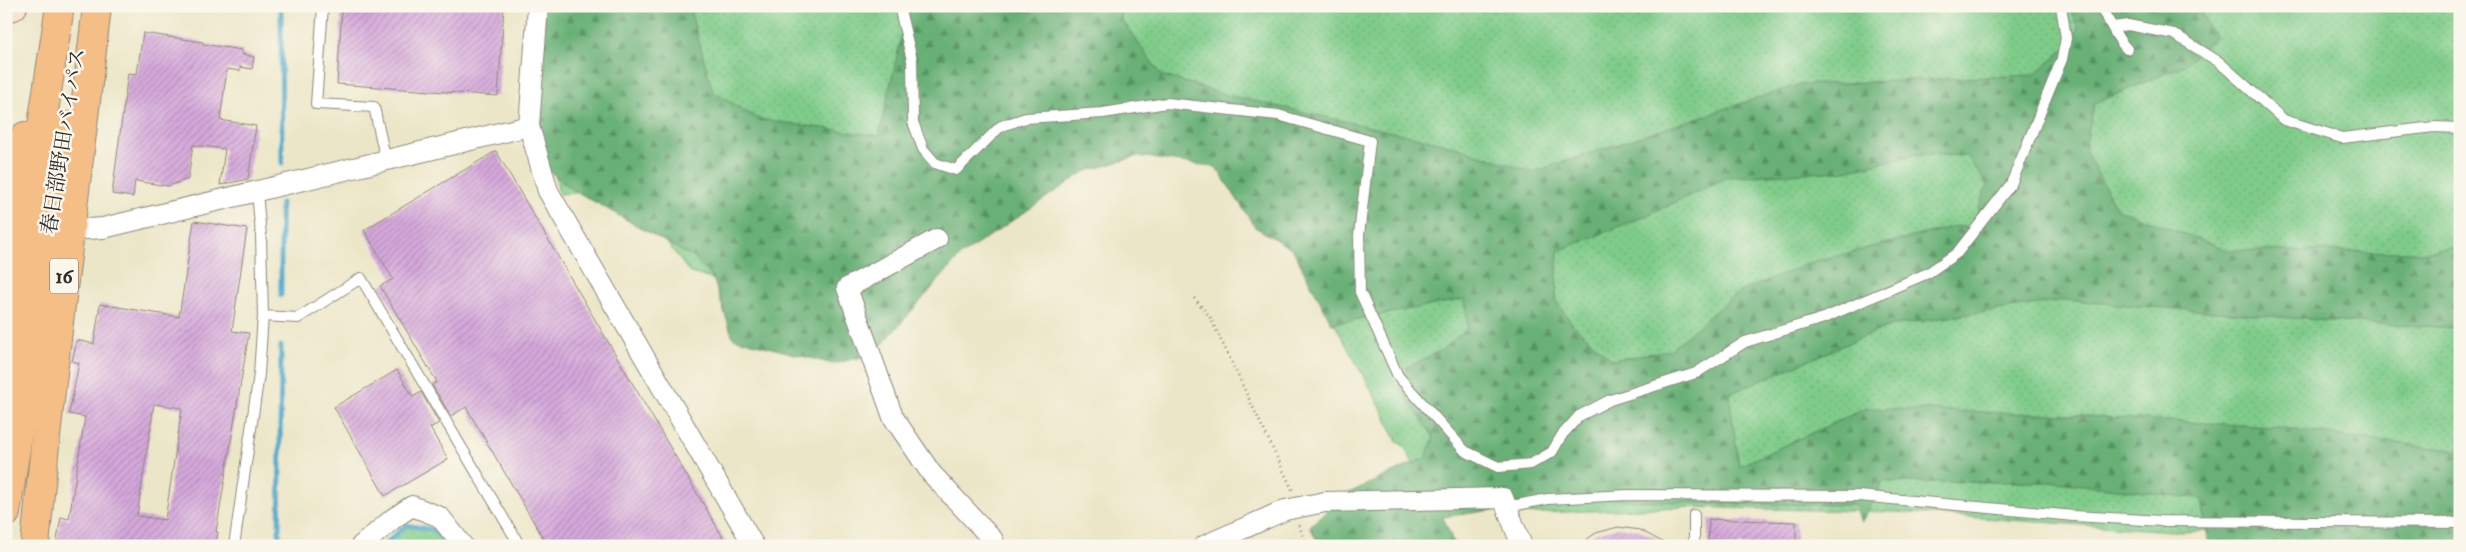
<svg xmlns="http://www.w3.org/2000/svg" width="2466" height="552" font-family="'IM FELL Double Pica','Noto Serif JP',serif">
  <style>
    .grass { fill: url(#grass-dots); stroke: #557c5a }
    .forest { fill: url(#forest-firs); stroke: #496e50; fill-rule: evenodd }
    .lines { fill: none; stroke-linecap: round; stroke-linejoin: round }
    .stream { stroke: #4da7cb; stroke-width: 5 }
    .building { fill: url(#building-hatch); fill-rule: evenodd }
    .lane-casing { stroke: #8c887a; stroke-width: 12 }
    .street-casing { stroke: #8c887a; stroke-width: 22 }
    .secondary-casing { stroke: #8c887a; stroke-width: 30 }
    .highway-casing { stroke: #8c887a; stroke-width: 30 }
    .path { stroke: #8c887a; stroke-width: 3; stroke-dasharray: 1 4; stroke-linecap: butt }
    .lane { stroke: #fff; stroke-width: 10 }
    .street { stroke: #fff; stroke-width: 20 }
    .secondary { stroke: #fbe5cf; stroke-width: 28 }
    .highway { stroke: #f6be87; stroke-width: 28 }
    .labels { text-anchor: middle; stroke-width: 5; stroke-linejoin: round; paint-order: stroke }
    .shield { fill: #fbf7ec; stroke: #696865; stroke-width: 1 }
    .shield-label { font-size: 20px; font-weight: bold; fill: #2b2b2b }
    .street-label { font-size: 21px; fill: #2b2b2b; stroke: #fbf7ec }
  </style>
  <defs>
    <pattern id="grass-dots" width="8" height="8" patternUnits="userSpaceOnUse" patternTransform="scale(1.25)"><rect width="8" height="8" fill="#7fcc8a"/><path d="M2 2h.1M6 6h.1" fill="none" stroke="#6eaf77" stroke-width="1.8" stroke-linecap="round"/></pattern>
    <pattern id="forest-firs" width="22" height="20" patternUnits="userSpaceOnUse" patternTransform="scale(1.25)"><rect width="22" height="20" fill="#67b076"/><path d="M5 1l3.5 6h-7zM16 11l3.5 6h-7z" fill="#558f61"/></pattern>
    <pattern id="building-hatch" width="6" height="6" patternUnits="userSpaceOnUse" patternTransform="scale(1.25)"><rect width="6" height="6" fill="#d6a9dc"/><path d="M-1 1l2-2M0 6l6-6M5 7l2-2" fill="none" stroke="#ae8ab3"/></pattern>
  </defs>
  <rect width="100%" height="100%" fill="#fbf7ec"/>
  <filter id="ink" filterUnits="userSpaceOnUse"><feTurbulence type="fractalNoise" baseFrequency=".02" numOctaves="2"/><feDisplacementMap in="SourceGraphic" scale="10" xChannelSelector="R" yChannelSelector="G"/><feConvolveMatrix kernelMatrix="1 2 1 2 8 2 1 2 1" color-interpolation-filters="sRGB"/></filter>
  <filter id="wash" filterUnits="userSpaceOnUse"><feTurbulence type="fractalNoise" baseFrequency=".0096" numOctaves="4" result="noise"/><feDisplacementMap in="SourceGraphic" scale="20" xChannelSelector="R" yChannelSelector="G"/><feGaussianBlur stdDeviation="1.12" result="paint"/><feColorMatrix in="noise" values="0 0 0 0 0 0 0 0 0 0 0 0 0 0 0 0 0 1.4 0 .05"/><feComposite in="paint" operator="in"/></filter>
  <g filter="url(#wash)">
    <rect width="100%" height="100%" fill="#ece6c8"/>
    <g class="grass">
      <path d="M 648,6 L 2460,6 L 2460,527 L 2170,531 L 1894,512 L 1684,507 L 1520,514 L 1428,493 L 1404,446 L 1397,442 L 1382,410 L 1317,292 L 1296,190 L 1164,127 L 801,304 L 690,273 L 627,190 L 559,194 L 545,126 Z"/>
      <path d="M 405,526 L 434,531 L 445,546 L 428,546 L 412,541 L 402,546 L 384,546 Z"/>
    </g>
    <path class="forest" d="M 543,6 L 689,6 L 713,92 L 758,119 L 879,136 L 908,6 L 987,6 L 1032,12 L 1035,6 L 1123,6 L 1121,19 L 1161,75 L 1227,95 L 1442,143 L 1533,172 L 1797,85 L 2034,75 L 2067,47 L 2079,28 L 2069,6 L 2195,6 L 2200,11 L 2215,38 L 2185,65 L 2094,104 L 2085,150 L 2117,209 L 2228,250 L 2421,252 L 2460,247 L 2460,328 L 2356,323 L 2064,300 L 1889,326 L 1729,394 L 1739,466 L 1867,408 L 2070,415 L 2273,427 L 2460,451 L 2460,546 L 2209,546 L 2202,499 L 2057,482 L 1883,482 L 1861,523 L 1855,505 L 1732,504 L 1577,498 L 1443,517 L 1455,546 L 1319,546 L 1310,526 L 1344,495 L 1425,458 L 1434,438 L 1400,389 L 1408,367 L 1443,349 L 1468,328 L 1465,299 L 1332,324 L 1293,250 L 1255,227 L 1216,167 L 1138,156 L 1084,172 L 960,256 L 874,354 L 833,364 L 733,338 L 713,278 L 694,258 L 572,189 L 531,157 ZM 1917,154 L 1967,156 L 1987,185 L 1972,228 L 1956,226 L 1812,262 L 1737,293 L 1670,350 L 1612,360 L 1572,324 L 1556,301 L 1558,251 L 1646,216 L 1728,177 L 1846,171 Z"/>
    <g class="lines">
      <g class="stream">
        <path d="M 281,6 L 282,163"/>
        <path d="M 281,295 L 281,203"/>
        <path d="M 279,546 L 281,346"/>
        <path d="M 383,546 L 406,525 L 434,530 L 447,546"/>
      </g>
    </g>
    <g id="blocks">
      <g class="building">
        <path d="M 342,6 L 504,6 L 498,96 L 337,84 Z"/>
        <path d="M 143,33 L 203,42 L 203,44 L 242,50 L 242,54 L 254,57 L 252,69 L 240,67 L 240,71 L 227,69 L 220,120 L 256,126 L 248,179 L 220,185 L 225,149 L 193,145 L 188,179 L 168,186 L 135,181 L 133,197 L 112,194 L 128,73 L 137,74 Z"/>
        <path d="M 496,151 L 728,546 L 548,546 L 466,407 L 451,416 L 432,385 L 437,382 L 380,286 L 393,279 L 364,230 Z"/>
        <path d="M 194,221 L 247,229 L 232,331 L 249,333 L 216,532 L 218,532 L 216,546 L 56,546 L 61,517 L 69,519 L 85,417 L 69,414 L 79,363 L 72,361 L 77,340 L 94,344 L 100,304 L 179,317 ZM 154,404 L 182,408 L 165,520 L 137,516 Z"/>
        <path d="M 397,370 L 413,397 L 421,392 L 439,423 L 430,428 L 448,459 L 385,496 L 334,407 Z"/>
        <path d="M 1709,519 L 1796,522 L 1796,546 L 1708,546 Z"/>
        <path d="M 1618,527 L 1640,530 L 1670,546 L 1577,546 L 1596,533 Z"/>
      </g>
    </g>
  </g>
  <g filter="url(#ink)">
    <use href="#blocks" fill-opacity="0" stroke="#8c887a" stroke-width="1"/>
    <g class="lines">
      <g class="lane-casing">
        <g id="lane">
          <path d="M 323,6 L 316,104 L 374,107 L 386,161"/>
          <path d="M 899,6 L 912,60 L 913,122 L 923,149 L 935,163 L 956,170 L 1001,126 L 1026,118 L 1103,113 L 1167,103 L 1278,115 L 1370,141 L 1359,235 L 1360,292 L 1398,376 L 1465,451 L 1498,467 L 1531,464 L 1552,452 L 1562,435 L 1579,416 L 1610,400 L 1696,373 L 1745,342 L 1824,318 L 1928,273 L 1957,253 L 2011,184 L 2062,59 L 2066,38 L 2061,6"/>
          <path d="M 2098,6 C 2111,19 2114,37 2127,49"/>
          <path d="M 2113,27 L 2128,25 L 2174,34 L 2219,62 L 2284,120 L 2342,138 L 2434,127 L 2460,128"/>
          <path d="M 257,192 L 261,236 L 263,316 L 298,318 L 361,278 L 520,546"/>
          <path d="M 1506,507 L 1548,499 L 1628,495 L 1859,496 L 2074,516 L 2162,521 L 2460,523"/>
          <path d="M 1694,515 L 1694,546"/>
          <path d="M 234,546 L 259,374 L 263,316"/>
        </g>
      </g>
      <g class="street-casing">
        <g id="street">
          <path d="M 538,6 L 529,126 L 548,191 L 754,546"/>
          <path d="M 71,230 L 103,228 L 529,126"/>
          <path d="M 937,239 L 847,288 L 893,417 L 931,473 L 993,540 L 995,546"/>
          <path d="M 361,546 L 394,518 L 412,506 L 440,517 L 463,546"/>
          <path d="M 1204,546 L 1285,510 L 1325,502 L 1503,498 L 1522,546"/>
        </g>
      </g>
      <g class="secondary-casing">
        <path id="secondary" d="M 6,8 L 13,6"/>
      </g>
      <g class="highway-casing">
        <g id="highway">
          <path d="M 6,217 L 25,136"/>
          <path d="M 6,363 L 60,6"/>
          <path d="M 6,513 L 65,126"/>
          <path d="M 35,546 C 51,365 77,186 97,6"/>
        </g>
      </g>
      <g class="path">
        <path d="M 1194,298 L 1210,317 L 1293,491"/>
        <path d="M 1299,525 L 1307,546"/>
      </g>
      <use href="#lane" class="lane"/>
      <use href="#street" class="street"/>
      <use href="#secondary" class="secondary"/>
      <use href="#highway" class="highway"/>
    </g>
  </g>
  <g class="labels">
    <rect class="shield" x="50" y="258.5" width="28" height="35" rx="4"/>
    <g class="shield-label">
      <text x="64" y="283">16</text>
    </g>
    <g class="street-label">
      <text transform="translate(63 141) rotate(-81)" y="7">春日部野田バイパス</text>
    </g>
  </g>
  <rect width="2466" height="552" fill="none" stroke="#fbf7ec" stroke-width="25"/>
</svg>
